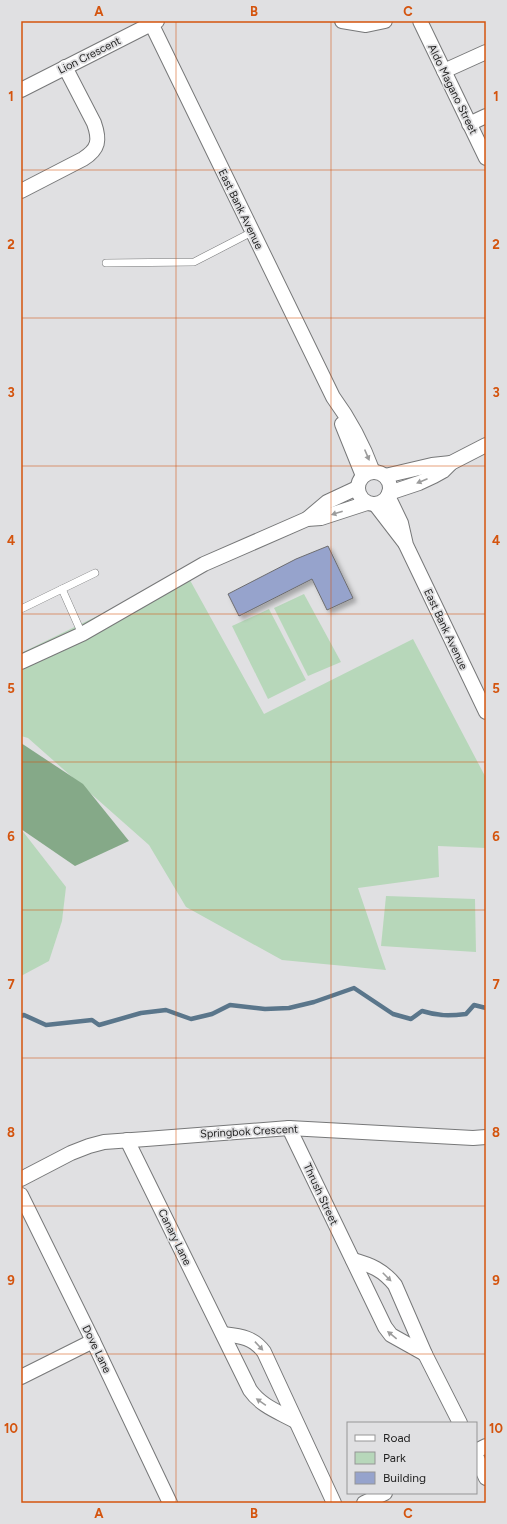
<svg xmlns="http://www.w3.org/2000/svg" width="507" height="1524" font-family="Figtree,sans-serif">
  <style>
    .green { fill: #b7d7ba }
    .forest { fill: #85a988 }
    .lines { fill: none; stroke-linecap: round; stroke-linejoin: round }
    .stream { stroke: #5a768b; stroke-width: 4.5 }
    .building { fill: #96a3cc; stroke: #6d6d6f; filter: url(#shadow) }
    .lane-casing { stroke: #777879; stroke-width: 8 }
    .street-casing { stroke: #777879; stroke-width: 16 }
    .lane { stroke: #fff; stroke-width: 7 }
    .street { stroke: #fff; stroke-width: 14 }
    .oneway { fill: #9c9c9c }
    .grid { fill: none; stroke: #d4540e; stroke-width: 1; stroke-opacity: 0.55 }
    .labels { text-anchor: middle; stroke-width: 3.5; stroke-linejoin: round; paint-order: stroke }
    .street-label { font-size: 11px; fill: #242424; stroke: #e0e0e2 }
    .neatline { fill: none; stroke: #d4540e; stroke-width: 1.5 }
    .grid-label { font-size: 13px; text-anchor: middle; font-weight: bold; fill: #d4540e }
  </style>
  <defs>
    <filter id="shadow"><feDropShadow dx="3.5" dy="3.5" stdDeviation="2" flood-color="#0004"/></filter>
  </defs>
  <rect width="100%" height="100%" fill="#e0e0e2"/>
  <g class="green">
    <path d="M 186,573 L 264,714 L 413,639 L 486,778 L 486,848 L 438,846 L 439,877 L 358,888 L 386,970 L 282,960 L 186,907 L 149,845 L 28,738 L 21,736 L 21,653 Z"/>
    <path d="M 304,594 L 341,662 L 308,676 L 274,608 Z"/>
    <path d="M 269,609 L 306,680 L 268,699 L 232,626 Z"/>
    <path d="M 21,829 L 66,887 L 62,921 L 49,961 L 21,976 Z"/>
    <path d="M 386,896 L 475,899 L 476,952 L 381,946 Z"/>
  </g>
  <path class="forest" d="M 21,743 L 83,784 L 129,841 L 75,866 L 21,829 Z"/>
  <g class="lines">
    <path class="stream" d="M 21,1016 L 24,1015 L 46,1025 L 92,1020 L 99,1025 L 141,1013 L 166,1010 L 191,1019 L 212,1014 L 230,1005 L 265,1009 L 289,1008 L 314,1002 L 354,988 L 393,1014 L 411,1019 L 422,1011 C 438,1016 449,1016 466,1014 L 474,1005 L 486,1008"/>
  </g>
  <path class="building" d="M 328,546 L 353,598 L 327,610 L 312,579 L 239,616 L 228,594 L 296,559 Z"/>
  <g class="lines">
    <g class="lane-casing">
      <g id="lane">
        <path d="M 106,263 L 194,262 L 252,232"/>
        <path d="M 21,609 L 62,589"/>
        <path d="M 82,634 L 62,589 L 95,573"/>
      </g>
    </g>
    <g class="street-casing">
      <g id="street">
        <path d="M 150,21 L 333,397 C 350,420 363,445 373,472"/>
        <path d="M 342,21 L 366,25 L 385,21"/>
        <path d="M 420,21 L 486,158"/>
        <path d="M 444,71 L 486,52"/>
        <path d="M 21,90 L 157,21"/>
        <path d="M 469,124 L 486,116"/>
        <path d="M 21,191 L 83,159 C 99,149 100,140 94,123 L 65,67"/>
        <path d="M 342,424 L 363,476"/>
        <circle cx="374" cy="488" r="16"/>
        <path d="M 385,476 L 432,465 L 451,463"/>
        <path d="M 389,493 L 419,483 L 434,476 L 443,471 L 451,463 L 486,445"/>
        <path d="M 388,496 L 401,523 L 406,545 L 486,712"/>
        <path d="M 375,504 L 405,543"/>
        <path d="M 307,519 L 327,502 L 357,488"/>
        <path d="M 21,662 L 82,634 L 204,564 L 307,519 L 321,518 L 367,503"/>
        <path d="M 289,1128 L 385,1327 L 391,1335 L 425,1354"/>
        <path d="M 127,1140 L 250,1390 C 261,1406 279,1412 295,1421"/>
        <path d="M 21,1179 L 71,1153 L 89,1146 L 104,1142 L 146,1139 L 289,1128 L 473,1138 L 486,1137"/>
        <path d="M 21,1195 L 93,1341 L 170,1503"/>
        <path d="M 353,1260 C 371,1265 383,1270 395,1285 L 425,1354 L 460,1423"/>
        <path d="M 223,1334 C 240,1336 253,1337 264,1352 L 334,1503"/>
        <path d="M 21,1377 L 93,1341"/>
        <path d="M 476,1451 L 486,1446"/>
        <path d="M 476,1456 L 486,1478"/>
        <path d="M 364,1503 L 385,1493"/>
      </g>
    </g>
    <use href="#lane" class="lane"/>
    <use href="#street" class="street"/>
  </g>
  <defs><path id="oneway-solid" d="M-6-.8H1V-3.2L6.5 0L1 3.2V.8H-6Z"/></defs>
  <g class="oneway">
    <use href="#oneway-solid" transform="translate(367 455) rotate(67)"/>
    <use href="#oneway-solid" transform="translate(422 481) rotate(157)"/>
    <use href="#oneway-solid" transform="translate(337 513) rotate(162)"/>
    <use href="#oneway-solid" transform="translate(387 1277) rotate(45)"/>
    <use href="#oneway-solid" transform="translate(392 1335) rotate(-141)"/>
    <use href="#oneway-solid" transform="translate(259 1346) rotate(47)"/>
    <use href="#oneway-solid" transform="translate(261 1402) rotate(-145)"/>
  </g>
  <path class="grid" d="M 176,21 L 176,1503M 331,21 L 331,1503M 21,170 L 486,170M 21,318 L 486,318M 21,466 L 486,466M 21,614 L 486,614M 21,762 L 486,762M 21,910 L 486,910M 21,1058 L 486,1058M 21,1206 L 486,1206M 21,1354 L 486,1354"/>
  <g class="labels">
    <g class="street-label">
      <text transform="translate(89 55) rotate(-27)" y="4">Lion Crescent</text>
      <text transform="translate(453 89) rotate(64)" y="4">Aldo Magano Street</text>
      <text transform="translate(241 209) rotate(64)" y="4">East Bank Avenue</text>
      <text transform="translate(446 629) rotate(65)" y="4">East Bank Avenue</text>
      <text transform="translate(249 1131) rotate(-3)" y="4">Springbok Crescent</text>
      <text transform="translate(321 1194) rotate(65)" y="4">Thrush Street</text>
      <text transform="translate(175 1237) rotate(64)" y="4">Canary Lane</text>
      <text transform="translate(97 1349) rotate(64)" y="4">Dove Lane</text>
    </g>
  </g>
  <rect width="507" height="1524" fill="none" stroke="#e0e0e2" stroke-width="44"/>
  <rect x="347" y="1422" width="130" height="72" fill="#e0e0e2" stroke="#959596"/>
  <rect x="355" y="1435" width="20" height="6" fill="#ffffff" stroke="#959596"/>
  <text x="383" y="1442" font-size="12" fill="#242424">Road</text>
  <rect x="355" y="1452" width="20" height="12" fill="#b7d7ba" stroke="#959596"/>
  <text x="383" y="1462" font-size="12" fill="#242424">Park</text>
  <rect x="355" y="1472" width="20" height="12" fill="#96a3cc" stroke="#959596"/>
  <text x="383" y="1482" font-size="12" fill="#242424">Building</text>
  <rect x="22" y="22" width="463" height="1480" class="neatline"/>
  <g class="grid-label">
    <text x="99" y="16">A</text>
    <text x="254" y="16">B</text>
    <text x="408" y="16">C</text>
    <text x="11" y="101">1</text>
    <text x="496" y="101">1</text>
    <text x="11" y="249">2</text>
    <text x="496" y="249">2</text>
    <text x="11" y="397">3</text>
    <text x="496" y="397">3</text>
    <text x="11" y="545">4</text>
    <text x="496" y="545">4</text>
    <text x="11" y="693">5</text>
    <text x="496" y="693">5</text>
    <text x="11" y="841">6</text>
    <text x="496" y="841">6</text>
    <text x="11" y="989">7</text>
    <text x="496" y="989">7</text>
    <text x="11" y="1137">8</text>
    <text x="496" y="1137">8</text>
    <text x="11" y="1285">9</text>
    <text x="496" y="1285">9</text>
    <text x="11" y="1433">10</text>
    <text x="496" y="1433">10</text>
    <text x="99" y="1518">A</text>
    <text x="254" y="1518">B</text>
    <text x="408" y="1518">C</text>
  </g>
</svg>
